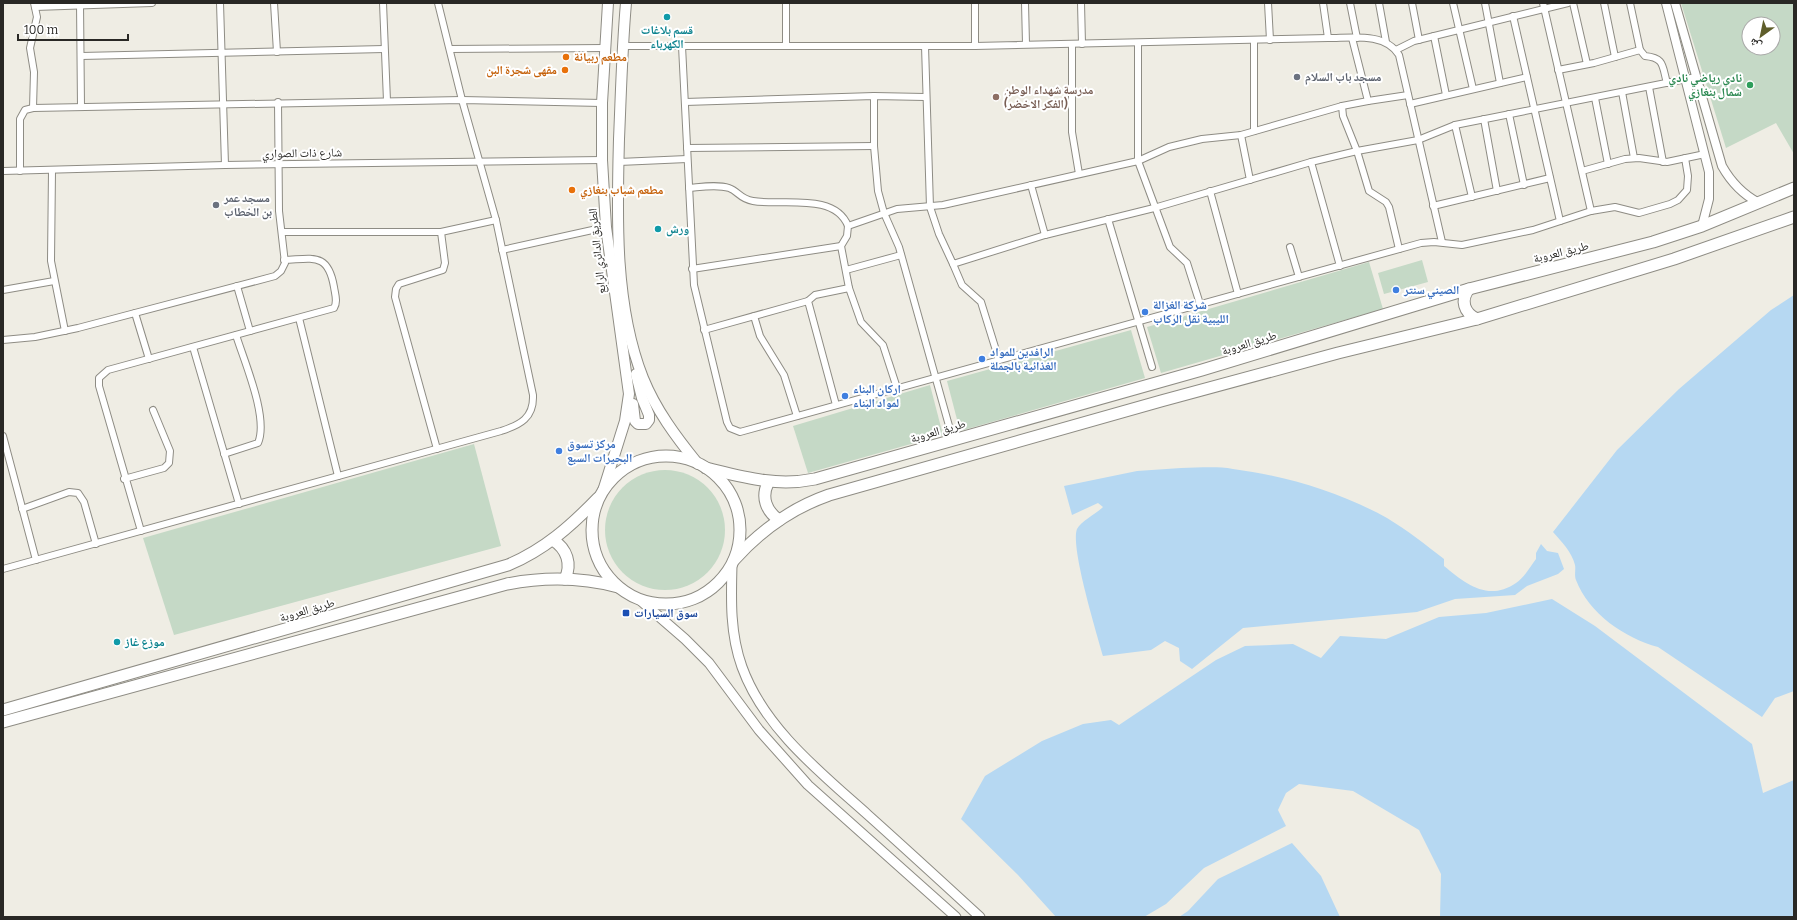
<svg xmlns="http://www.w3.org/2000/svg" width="1797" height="920" font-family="Bitter,'Noto Naskh Arabic',serif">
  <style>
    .green { fill: #c5d9c6; fill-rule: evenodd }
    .water { fill: #b6d8f2 }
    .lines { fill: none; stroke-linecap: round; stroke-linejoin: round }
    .minor-casing { stroke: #8e8c84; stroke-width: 8 }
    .tertiary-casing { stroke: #8e8c84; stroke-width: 10 }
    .secondary-casing { stroke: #8e8c84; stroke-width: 11 }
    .primary-casing { stroke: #8e8c84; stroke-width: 12 }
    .trunk-casing { stroke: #8e8c84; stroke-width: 13 }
    .minor { stroke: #fff; stroke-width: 6 }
    .tertiary { stroke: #fff; stroke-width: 8 }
    .secondary { stroke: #fff; stroke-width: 9 }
    .primary { stroke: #fff; stroke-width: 10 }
    .trunk { stroke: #fff; stroke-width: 11 }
    .culture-dot { fill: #0f9aa8; stroke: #fff; stroke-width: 1.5 }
    .food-dot { fill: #e8710a; stroke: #fff; stroke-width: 1.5 }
    .worship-dot { fill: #6b7280; stroke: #fff; stroke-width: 1.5 }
    .leisure-dot { fill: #2e9e5b; stroke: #fff; stroke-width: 1.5 }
    .education-dot { fill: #8d6e63; stroke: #fff; stroke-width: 1.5 }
    .shop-dot { fill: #3f7fe0; stroke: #fff; stroke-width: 1.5 }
    .transit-dot { fill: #1a4fb4; stroke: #fff; stroke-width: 1.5 }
    .labels { text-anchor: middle; stroke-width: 4; stroke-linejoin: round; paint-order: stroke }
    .culture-label { font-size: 12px; font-weight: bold; fill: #0d838f; stroke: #fff; text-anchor: start }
    .food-label { font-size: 12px; font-weight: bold; fill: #c56008; stroke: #fff; text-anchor: start }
    .worship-label { font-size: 12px; font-weight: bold; fill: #5b616d; stroke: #fff; text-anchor: start }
    .leisure-label { font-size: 12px; font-weight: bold; fill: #27864d; stroke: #fff; text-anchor: end }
    .education-label { font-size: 12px; font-weight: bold; fill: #785e54; stroke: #fff; text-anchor: start }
    .street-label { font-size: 12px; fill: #292825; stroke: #fff }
    .shop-label { font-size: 12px; font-weight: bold; fill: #366cbe; stroke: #fff; text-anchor: start }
    .transit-label { font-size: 12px; font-weight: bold; fill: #164399; stroke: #fff; text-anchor: start }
  </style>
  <rect width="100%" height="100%" fill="#efede4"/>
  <g class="green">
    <path d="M 1681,3 L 1794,3 L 1794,154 L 1776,123 L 1726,148 ZM 1749,24 L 1773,24 L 1773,48 L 1749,48 Z"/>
    <path d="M 1422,260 L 1428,282 L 1384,294 L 1378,273 Z"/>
    <path d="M 1369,262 L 1383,309 L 1161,373 L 1147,327 Z"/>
    <path d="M 1131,330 L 1145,378 L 960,431 L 947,381 Z"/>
    <path d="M 930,385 L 943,435 L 808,473 L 793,426 Z"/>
    <path d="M 474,444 L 501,546 L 174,635 L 143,538 Z"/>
    <circle cx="665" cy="530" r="60"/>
  </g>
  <g class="water">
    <path d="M 1794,295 L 1794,691 L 1775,698 L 1762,717 L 1658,647 C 1625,638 1589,614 1576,580 C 1574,575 1576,569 1575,565 C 1572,552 1561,541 1553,532 L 1617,450 L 1679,389 L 1771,310 Z"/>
    <path d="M 1181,468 C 1198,468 1216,466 1233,469 C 1286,476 1340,492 1387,518 C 1407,530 1426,545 1444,559 L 1444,566 C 1466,584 1488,602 1516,583 C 1524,578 1530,567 1536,559 L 1536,553 L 1541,544 L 1547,551 L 1558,553 L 1564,569 L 1558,574 L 1527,586 L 1515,595 L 1455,599 L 1417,612 L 1243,628 L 1192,669 L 1180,661 L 1179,648 L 1165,641 L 1151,650 L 1103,656 C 1097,634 1070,547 1077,529 C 1081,521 1096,514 1103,507 L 1098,503 L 1072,515 L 1064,486 L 1137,471 Z"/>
    <path d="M 1552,599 L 1595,626 L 1752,744 L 1763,793 L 1794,780 L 1794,917 L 1440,917 L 1441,874 L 1419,830 L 1353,791 L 1299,784 L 1286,793 L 1278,810 L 1286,826 L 1204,868 L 1166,904 L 1144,917 L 1056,917 L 1018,875 L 961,819 L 985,776 L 1042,741 L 1083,724 L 1111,720 L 1119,725 L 1216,660 L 1245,646 L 1293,644 L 1321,658 L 1340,636 L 1386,639 L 1439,617 L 1486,613 Z"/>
    <path d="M 1292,843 L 1321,876 L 1340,917 L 1179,917 L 1188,911 L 1218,879 Z"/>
  </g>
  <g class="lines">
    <g class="minor-casing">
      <g id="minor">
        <path d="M 80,3 L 81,107"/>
        <path d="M 220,3 L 225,165"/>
        <path d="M 274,3 L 277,52"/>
        <path d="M 383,3 L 387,101"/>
        <path d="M 786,3 L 786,46"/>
        <path d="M 975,3 L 975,46"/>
        <path d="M 1025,3 L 1026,44"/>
        <path d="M 1081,3 L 1082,44"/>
        <path d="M 1268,3 L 1270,40"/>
        <path d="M 1323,3 L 1328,38"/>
        <path d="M 1350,3 L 1357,38"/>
        <path d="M 1379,3 L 1386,42"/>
        <path d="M 1412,3 L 1419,40"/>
        <path d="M 1453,3 L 1473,89"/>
        <path d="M 1485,3 L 1500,83"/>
        <path d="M 1543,3 L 1591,211"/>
        <path d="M 1573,3 L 1587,64"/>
        <path d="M 1604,3 L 1615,57"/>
        <path d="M 1630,3 L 1640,50"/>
        <path d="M 35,7 L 152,3"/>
        <path d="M 1513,16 L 1560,221"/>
        <path d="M 1434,36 L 1446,95"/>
        <path d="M 1138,43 L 1138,161 L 1170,247 L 1187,263 L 1200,304"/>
        <path d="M 1072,44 L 1072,132 L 1079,174"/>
        <path d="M 622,46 L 975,46 L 1328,38 C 1351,38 1385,32 1399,55 L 1442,242"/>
        <path d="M 682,46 L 694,285 L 727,422 L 730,428 L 740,432 L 1421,243 L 1434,242 L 1462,245 L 1533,230 L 1591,211 L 1615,207 L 1639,213 L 1670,204 L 1678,200 L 1687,190 L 1688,176 L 1685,158"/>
        <path d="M 925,46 L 930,207 L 939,234 L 953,264 L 1045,235 L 1154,208 L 1311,162 L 1357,151 L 1418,140 L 1455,125 L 1696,77"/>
        <path d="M 450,49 L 605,48"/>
        <path d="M 1396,50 L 1414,41 L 1568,3"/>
        <path d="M 81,56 L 384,49"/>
        <path d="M 1558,70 L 1594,63 L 1640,50 L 1645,56 C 1665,58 1662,66 1667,83"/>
        <path d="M 1649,87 L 1663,162"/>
        <path d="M 1622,92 L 1634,158"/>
        <path d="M 874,96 L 874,146 L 878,191 L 884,213 L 899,247 L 953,440"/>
        <path d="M 1595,98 L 1608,164"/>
        <path d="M 1368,101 L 1408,95"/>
        <path d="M 685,102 L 874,96 L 925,97"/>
        <path d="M 1410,104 L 1527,77"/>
        <path d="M 1342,106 L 1368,101 L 1352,38"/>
        <path d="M 33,108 L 34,72 L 30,48 L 37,17 L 34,3"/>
        <path d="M 1509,114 L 1524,185"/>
        <path d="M 1484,119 L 1497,191"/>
        <path d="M 1455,125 L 1472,197"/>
        <path d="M 1254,131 L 1254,40"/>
        <path d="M 1241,135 L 1250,180"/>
        <path d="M 687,148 L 874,146"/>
        <path d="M 619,162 L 687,159"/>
        <path d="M 1311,162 L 1340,266"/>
        <path d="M 3,171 L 225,165 L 602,160"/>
        <path d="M 20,171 L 20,119 L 25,110 L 33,108 L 462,100 L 602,103"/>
        <path d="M 52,171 L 51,261 L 65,331"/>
        <path d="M 1582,171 L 1625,159 L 1639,158 L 1667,162 L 1705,154"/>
        <path d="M 1031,185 L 1045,235"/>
        <path d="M 689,188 C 701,187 717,184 729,188 C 738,191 740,199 753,201 C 781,206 835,192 848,226"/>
        <path d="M 1210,191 L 1238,294"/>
        <path d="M 1433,206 L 1550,178"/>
        <path d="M 1108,219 L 1152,367"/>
        <path d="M 282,232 L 441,232 L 496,220"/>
        <path d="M 1290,247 L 1299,277"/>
        <path d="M 502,250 L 606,227"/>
        <path d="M 953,264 L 962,285 L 981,302 L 999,360"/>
        <path d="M 692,269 L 841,246"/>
        <path d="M 846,270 L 901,255"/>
        <path d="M 237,286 L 250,331"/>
        <path d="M 3,290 L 54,281"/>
        <path d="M 135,313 L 149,359"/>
        <path d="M 754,316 L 760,336 L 784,375 L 797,416"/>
        <path d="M 299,318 L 338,476"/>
        <path d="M 704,330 L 808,301"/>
        <path d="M 3,340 L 35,337 L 78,328 L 275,276 L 281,271 L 285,263 L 279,211 L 278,102"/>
        <path d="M 193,347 L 239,504"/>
        <path d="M 897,388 L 883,345 L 861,322 L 849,288 L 841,246 L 847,236 L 848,226 L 897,209 L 943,205 L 1138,161 L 1169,147 L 1202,139 L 1241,135 L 1342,106 L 1343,116 L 1357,151 L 1369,191 L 1386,202 L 1389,207 L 1399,249"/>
        <path d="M 836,405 L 808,301 L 815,295 L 849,288"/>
        <path d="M 3,436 L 36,560"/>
        <path d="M 437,449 L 395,297 L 396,289 L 399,284 L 443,270 L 445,263 L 441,232"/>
        <path d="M 224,454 L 258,443 C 269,418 244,361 236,335"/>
        <path d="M 124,479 L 164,468 L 169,463 L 170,451 L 153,410"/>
        <path d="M 22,509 L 69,492 L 78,493 L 84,502 L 96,544"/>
        <path d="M 141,531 L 99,386 L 99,378 L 108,370 L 334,308 C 338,302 335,294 334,287 C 328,252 313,259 284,260"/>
        <path d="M 3,569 L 501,431 C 520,425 534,418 533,395 L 496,220 L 462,100 L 438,3"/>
      </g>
    </g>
    <g class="tertiary-casing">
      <g id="tertiary">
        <path d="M 1666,3 L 1709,172 L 1709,199 L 1702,226"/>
        <path d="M 1675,3 L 1722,166 C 1731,182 1742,194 1759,203"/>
      </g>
    </g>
    <g class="secondary-casing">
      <g id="secondary">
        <path d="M 732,565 C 731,600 730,634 742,667 C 764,728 821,773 868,815 C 906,849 943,883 980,917"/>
        <path d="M 640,600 L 685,639 L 709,663 L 759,730 L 808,785 L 956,917"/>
      </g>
    </g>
    <g class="primary-casing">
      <g id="primary">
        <path d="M 626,3 C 622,48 621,93 619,139 C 617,215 614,305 643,378 C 656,410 676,437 698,464"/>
        <path d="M 633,404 L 635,421 L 638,424 L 646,424 L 649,420 L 649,415 L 642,398 L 636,374"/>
        <path d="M 603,491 L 625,421 L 629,394 L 606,227 L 602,160 L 602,103 L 608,3"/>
      </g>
    </g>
    <g class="trunk-casing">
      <g id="trunk">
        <path d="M 1469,289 C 1460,300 1464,313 1477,319"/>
        <circle cx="666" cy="530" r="74"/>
        <path d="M 706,468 C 743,477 776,487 815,479 L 1202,370 L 1469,289 L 1653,242 L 1702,226 L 1794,188"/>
        <path d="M 768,483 C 761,497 766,511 779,520"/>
        <path d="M 553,540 C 567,549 572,564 565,579"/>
        <path d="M 734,560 C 760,531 792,508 829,495 L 1161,401 L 1338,353 L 1477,319 L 1674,259 L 1794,217"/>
        <path d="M 3,710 L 508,565 C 544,550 571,526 598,498"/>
        <path d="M 3,722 L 507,584 C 544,577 581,577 618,587"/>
      </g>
    </g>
    <use href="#minor" class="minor"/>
    <use href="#tertiary" class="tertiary"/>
    <use href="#secondary" class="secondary"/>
    <use href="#primary" class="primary"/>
    <use href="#trunk" class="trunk"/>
  </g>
  <g class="culture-dot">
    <circle cx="667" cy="17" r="4"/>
    <circle cx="658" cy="229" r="4"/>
    <circle cx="117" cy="642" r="4"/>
  </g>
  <g class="food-dot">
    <circle cx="566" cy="57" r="4"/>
    <circle cx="565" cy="70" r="4"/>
    <circle cx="572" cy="190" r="4"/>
  </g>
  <g class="worship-dot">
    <circle cx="1297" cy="77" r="4"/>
    <circle cx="216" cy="205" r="4"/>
  </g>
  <circle class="leisure-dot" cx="1750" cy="85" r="4"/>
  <circle class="education-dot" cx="996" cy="97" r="4"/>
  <g class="shop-dot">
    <circle cx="1396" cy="290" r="4"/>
    <circle cx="1145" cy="312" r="4"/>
    <circle cx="982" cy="359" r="4"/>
    <circle cx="845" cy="396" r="4"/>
    <circle cx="559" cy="451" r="4"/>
  </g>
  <rect class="transit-dot" x="622" y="609" width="8" height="8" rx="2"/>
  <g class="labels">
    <g class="culture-label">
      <text x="667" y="34" text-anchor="middle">قسم بلاغات<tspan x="667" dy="14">الكهرباء</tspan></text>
      <text x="666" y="233">ورش</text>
      <text x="125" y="646">موزع غاز</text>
    </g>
    <g class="food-label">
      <text x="574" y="61">مطعم ربيانة</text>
      <text x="557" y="74" text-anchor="end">مقهى شجرة البن</text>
      <text x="580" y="194">مطعم شباب بنغازي</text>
    </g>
    <g class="worship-label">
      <text x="1305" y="81">مسجد باب السلام</text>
      <text x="224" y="202">مسجد عمر<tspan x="224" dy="14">بن الخطاب</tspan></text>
    </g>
    <g class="leisure-label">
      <text x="1742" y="82">نادي رياضي نادي<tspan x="1742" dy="14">شمال بنغازي</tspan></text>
    </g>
    <g class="education-label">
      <text x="1004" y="94">مدرسة شهداء الوطن<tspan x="1004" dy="14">(الفكر الاخضر)</tspan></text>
    </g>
    <g class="street-label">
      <text transform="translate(302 153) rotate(-1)" y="4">شارع ذات الصواري</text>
      <text transform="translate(597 251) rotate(-96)" y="4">الطريق الدائري الرابع</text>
      <text transform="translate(1561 252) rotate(-14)" y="4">طريق العروبة</text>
      <text transform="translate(1249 343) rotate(-17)" y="4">طريق العروبة</text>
      <text transform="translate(938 431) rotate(-16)" y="4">طريق العروبة</text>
      <text transform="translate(307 610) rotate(-16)" y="4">طريق العروبة</text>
    </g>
    <g class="shop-label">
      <text x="1404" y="294">الصيني سنتر</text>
      <text x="1153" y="309">شركة الغزالة<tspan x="1153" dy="14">الليبية نقل الركاب</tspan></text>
      <text x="990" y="356">الرافدين للمواد<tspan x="990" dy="14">الغذائية بالجملة</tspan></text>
      <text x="853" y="393">اركان البناء<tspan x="853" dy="14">لمواد البناء</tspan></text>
      <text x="567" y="448">مركز تسوق<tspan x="567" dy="14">البحيرات السبع</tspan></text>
    </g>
    <g class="transit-label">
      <text x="634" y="617">سوق السيارات</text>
    </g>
  </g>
  <rect width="1797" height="920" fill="none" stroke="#292825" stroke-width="8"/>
  <g transform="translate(1761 36) rotate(213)"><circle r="19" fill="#ffffff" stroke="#a9a9a8"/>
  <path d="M0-3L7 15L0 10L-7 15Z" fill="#5f5e2b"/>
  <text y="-6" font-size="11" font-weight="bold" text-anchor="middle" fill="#292825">ش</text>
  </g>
  <path d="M18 34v6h110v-6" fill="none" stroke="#292825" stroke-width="2"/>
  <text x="24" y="34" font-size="12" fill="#292825" stroke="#ffffff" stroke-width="3" paint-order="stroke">100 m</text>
</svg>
